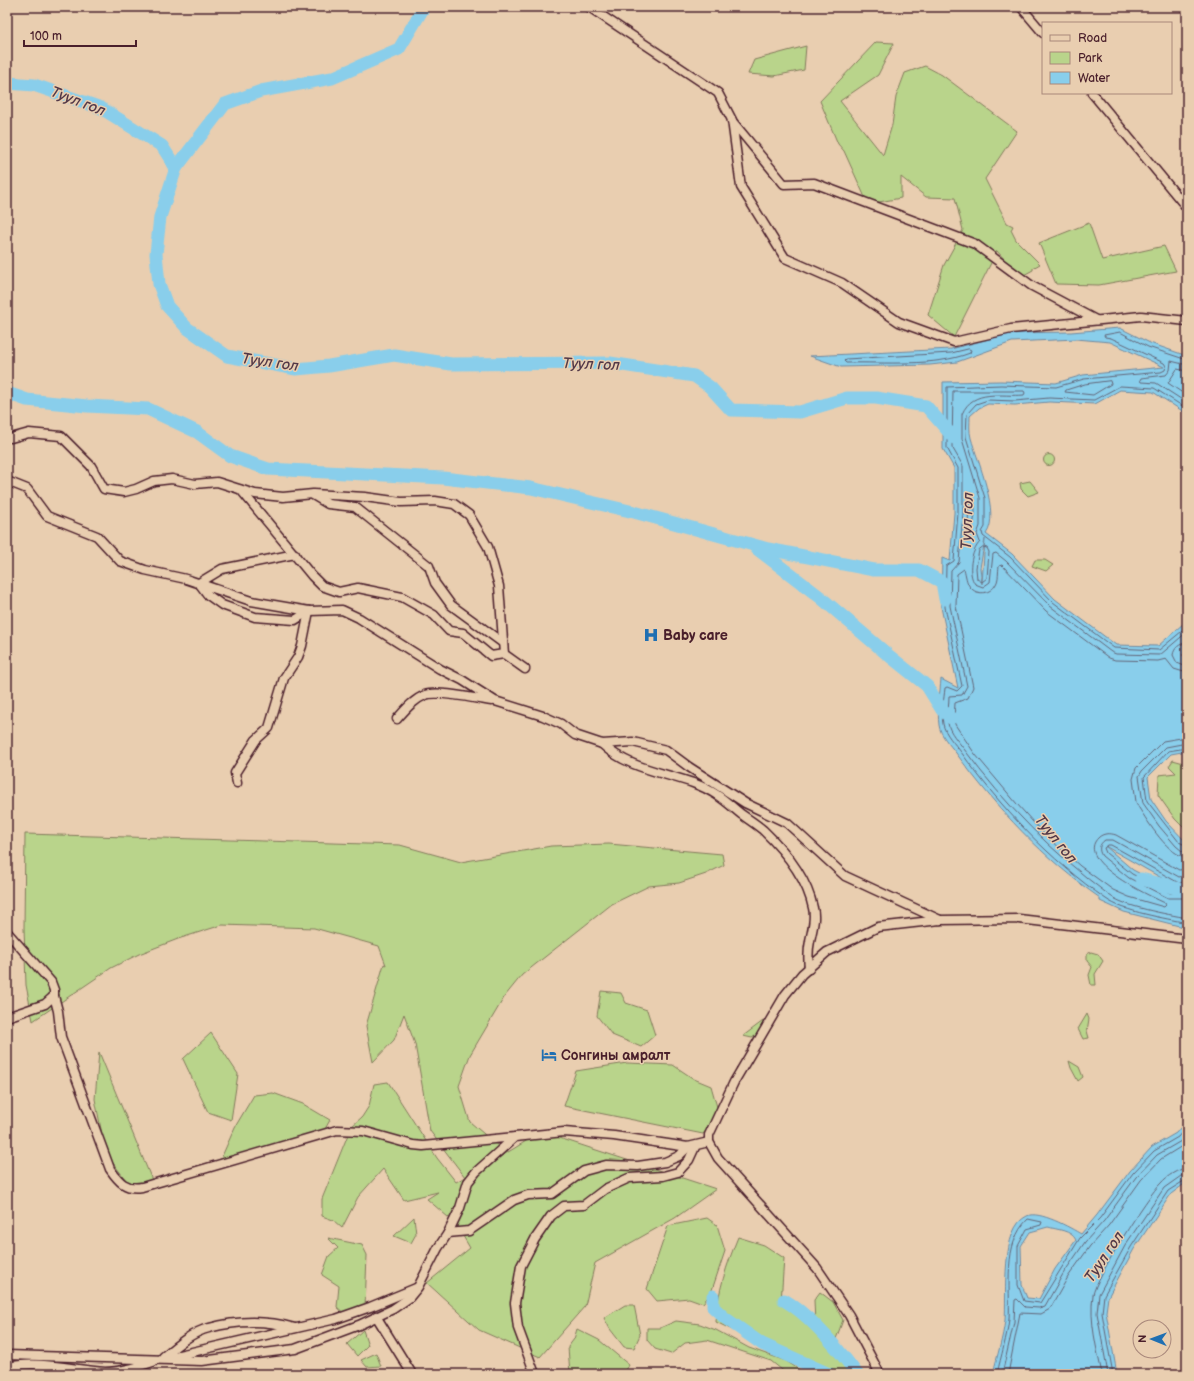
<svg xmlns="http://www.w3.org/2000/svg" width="1194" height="1381" font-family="'Balsamiq Sans',sans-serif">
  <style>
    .green { fill: #b9d48b; stroke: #827a5b }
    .water { fill: #89ceeb; stroke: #70889e; fill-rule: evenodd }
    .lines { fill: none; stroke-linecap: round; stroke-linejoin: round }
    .shore { stroke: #636578; stroke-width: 1 }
    .river { stroke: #89ceeb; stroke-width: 13 }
    .street-casing { stroke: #4a1f2b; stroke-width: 11 }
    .street { stroke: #e9ceb0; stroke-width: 8 }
    .labels { text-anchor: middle; stroke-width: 3; stroke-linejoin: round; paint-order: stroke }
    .poi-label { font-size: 14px; font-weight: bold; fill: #4a1f2b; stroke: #e9ceb0; text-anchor: start }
    .water-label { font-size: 15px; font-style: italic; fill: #533948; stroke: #e9ceb0 }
  </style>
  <rect width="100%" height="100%" fill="#e9ceb0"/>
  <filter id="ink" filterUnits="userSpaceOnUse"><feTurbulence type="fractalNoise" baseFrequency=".025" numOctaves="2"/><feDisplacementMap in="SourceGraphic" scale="8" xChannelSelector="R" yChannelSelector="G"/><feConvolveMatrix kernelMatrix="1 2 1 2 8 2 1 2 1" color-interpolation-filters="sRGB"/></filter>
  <g filter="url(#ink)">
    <g class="green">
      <path d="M 876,42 L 894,43 L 878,75 L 840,101 L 883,155 L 892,125 L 896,97 L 905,73 L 925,66 L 942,75 L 1017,131 L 985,179 L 1007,223 L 1013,226 L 1011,230 L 1016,240 L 1040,264 L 1033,268 L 1033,270 L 1020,277 L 997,251 L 954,337 L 928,315 L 944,265 L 963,230 L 955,198 L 926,197 L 901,177 L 901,198 L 868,204 L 844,151 L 838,144 L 820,101 Z"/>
      <path d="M 806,46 L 804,70 L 774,76 L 748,74 L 754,60 Z"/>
      <path d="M 1089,223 L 1102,260 L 1164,246 L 1176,271 L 1099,285 L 1056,284 L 1039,243 Z"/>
      <circle cx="1049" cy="460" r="5.5"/>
      <path d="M 1030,481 L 1039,492 L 1028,496 L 1021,489 L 1020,483 Z"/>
      <path d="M 1035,560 L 1045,560 L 1053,565 L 1046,571 L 1032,566 Z"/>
      <path d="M 1173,760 L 1187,764 L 1187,831 L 1175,819 L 1158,795 L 1159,775 L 1176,773 L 1169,766 Z"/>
      <path d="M 25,834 L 400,845 L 461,862 L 551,846 L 609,844 L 722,854 L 724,865 L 706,874 L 679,883 L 649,886 L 612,904 L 522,975 L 505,996 L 470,1055 L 459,1086 L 470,1122 L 505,1152 L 495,1160 L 541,1132 L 716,1189 L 675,1218 L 595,1263 L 585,1306 L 540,1357 L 479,1330 L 427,1283 L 470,1248 L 456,1224 L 427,1199 L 438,1192 L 404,1200 L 383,1169 L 358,1197 L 342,1228 L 333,1220 L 322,1216 L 322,1199 L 351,1127 L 362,1117 L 369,1106 L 374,1084 L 388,1082 L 437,1158 L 456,1182 L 465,1177 L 430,1131 L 415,1044 L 404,1014 L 394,1040 L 373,1062 L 366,1026 L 384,964 L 386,965 L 379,946 L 314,928 L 222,925 L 178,939 L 139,954 L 111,968 L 33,1021 L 26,985 L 24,928 Z"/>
      <path d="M 1091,952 L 1098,954 L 1103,961 L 1095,974 L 1096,985 L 1091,985 L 1089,975 L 1092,967 L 1087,961 L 1087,954 Z"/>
      <path d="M 601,991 L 621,993 L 626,1003 L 647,1010 L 655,1035 L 641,1047 L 612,1035 L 597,1016 Z"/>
      <path d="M 1087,1014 L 1089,1019 L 1087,1031 L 1089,1038 L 1083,1039 L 1078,1029 Z"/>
      <path d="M 763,1021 L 761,1032 L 752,1038 L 743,1036 Z"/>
      <path d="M 211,1033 L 238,1074 L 231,1120 L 208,1112 L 183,1059 Z"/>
      <path d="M 99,1052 L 154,1185 L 129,1184 L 106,1154 L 95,1099 Z"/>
      <path d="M 1069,1061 L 1079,1067 L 1083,1077 L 1078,1081 L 1071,1068 Z"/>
      <path d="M 627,1063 L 673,1065 L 694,1079 L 711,1086 L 719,1114 L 703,1134 L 564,1106 L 576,1071 Z"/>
      <path d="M 273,1093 L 303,1104 L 330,1120 L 319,1140 L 279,1145 L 219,1163 L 235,1127 L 254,1095 Z"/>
      <path d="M 414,1217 L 416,1234 L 411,1243 L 394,1236 Z"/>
      <path d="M 707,1218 L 717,1225 L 725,1251 L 711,1293 L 703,1303 L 689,1298 L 657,1301 L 647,1289 L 668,1226 Z"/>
      <path d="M 738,1237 L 764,1245 L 784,1258 L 781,1302 L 801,1317 L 857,1374 L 832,1374 L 823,1368 L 769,1348 L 716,1322 C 717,1293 727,1264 738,1237 Z"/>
      <path d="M 328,1238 L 362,1245 L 367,1255 L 365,1307 L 346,1315 L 337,1307 L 339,1286 L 322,1275 L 329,1256 L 338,1248 Z"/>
      <path d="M 820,1292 L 833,1302 L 843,1320 L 836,1339 L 815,1324 L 814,1300 Z"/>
      <path d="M 625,1305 L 634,1305 L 640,1335 L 634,1348 L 624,1347 L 610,1329 L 604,1318 Z"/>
      <path d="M 676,1321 L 700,1324 L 716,1330 L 749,1348 L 786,1361 L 806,1374 L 787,1374 L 771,1361 L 707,1340 L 685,1343 L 671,1354 L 655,1349 L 647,1340 L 647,1328 L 660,1328 Z"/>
      <path d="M 577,1329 L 599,1340 L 629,1365 L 624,1374 L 602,1374 L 596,1372 L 570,1374 L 568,1347 L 574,1339 Z"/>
      <path d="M 363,1330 L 368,1345 L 357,1356 L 347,1344 Z"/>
      <path d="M 376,1353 L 381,1366 L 367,1367 L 361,1360 Z"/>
    </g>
    <g class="water">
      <path d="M 1120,328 L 1150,343 L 1187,356 L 1187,414 L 1153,392 L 1120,390 L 1095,404 L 1049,402 L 1015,405 L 988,404 L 979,408 L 970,416 C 970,423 969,431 971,438 C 977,460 1001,514 986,534 L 1012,554 L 1055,599 L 1116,645 L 1158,646 L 1184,623 L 1187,623 L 1187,650 L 1182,655 L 1187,659 L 1187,751 L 1171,754 L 1148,777 L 1151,799 L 1166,821 L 1187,843 L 1187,879 L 1184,889 L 1187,889 L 1187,928 L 1124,912 L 1100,901 L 1100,898 C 1044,859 997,809 956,753 C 950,745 940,735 939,725 C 937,711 940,693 941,679 L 958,688 L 941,607 L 942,558 L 950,561 L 954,513 L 954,468 L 943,449 L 943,382 L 1001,381 L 1056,383 L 1083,375 L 1164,367 L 1110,342 L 1076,339 L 1012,342 L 957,362 L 930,365 L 841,367 L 810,356 L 951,349 L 1012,333 L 1071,332 ZM 985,539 L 982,584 L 980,568 ZM 1105,846 L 1181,889 L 1172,890 L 1133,870 Z"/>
      <path d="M 1187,1120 L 1187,1182 L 1171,1194 L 1134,1249 L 1108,1297 L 1106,1312 L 1117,1374 L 993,1374 C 997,1356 1003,1338 1005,1320 C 1007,1295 1000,1228 1027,1216 C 1039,1210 1071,1228 1081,1234 L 1097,1215 L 1130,1171 L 1152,1147 L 1176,1133 ZM 1048,1227 C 1058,1230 1071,1230 1076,1240 L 1055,1269 L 1039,1299 L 1027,1298 L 1022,1285 L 1021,1246 L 1030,1232 Z"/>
    </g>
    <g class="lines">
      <g class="shore">
        <path d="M 969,349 L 971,350 L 970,353 C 934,367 885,362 846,363 L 844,361 L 846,359 L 951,353 Z"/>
        <path d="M 1187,360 L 1148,347 L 1120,332 L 1104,335 L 1105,337 L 1111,338 L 1164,363 L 1166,366 L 1165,370 L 1161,372 L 1084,379 L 1056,387 L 1001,385 L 947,387 L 947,448 L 958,468 L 958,513 L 954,561 L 946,566 L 945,607 L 962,686 L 957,691 L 947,687 L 945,688 C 944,699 941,713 943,724 C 945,734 955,744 961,752 C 1001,808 1050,860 1106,899 C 1124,912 1165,918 1187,923"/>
        <path d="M 1187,365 L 1171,361 L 1170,370 L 1166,375 L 1141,378 L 1140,380 L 1141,382 L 1156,383 L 1187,403"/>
        <path d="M 1187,371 L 1177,369 L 1168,383 L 1187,396"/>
        <path d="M 1110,381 L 1111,384 L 1093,395 L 1065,392 L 1066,390 L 1085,384 Z"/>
        <path d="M 1187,409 L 1154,388 L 1120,386 L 1094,400 L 1049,398 L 1015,401 L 988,400 L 976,404 L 967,414 L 966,437 L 985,498 L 985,527 L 982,532 L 983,536 L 1010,557 L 1053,602 L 1114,648 L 1159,650 L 1187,627"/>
        <path d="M 971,493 C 977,500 976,524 970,530 L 968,528 L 969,495 Z"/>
        <path d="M 983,547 L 987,548 L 989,552 L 987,578 L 982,582 L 977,579 L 976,568 L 979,550 Z"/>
        <path d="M 1187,632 L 1160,655 L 1116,654 L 1111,652 L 1050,606 L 1006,561 L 996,553 L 993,554 L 990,582 L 983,587 L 975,584 C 967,573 971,551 980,542 L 977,534 L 980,526 L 980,498 L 962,439 L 962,414 C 973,388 1002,397 1024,395 L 1025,393 L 1024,391 L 953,391 L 952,447 L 963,466 L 963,513 L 959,562 L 951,571 L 950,606 L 967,686 L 962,695 L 949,696 C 949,705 947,715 948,723 C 949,732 959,742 964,749 C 1005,805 1054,854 1109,895 C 1124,907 1167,914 1187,918"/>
        <path d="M 1187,643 C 1180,643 1174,648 1173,655 L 1177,663 L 1187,667"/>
        <path d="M 1187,673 L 1174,669 L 1166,659 L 1158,661 L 1115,660 L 1109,658 L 1046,611 L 1002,565 L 999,566 C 998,572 999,579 996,584 C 991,594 977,596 970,587 C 966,582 966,575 964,569 L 957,574 L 956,606 L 973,687 L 968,698 L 955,703 L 954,722 L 956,726 L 975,754 L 1017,804 L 1042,832 L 1080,866 L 1113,890 L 1129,897 L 1164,907 L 1166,905 L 1165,903 C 1150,896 1072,861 1099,837 C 1104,833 1110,833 1116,835 L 1179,870 L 1187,869"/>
        <path d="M 1187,737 L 1163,741 L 1136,768 L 1133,779 L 1136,802 L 1139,808 C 1148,822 1169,857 1187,857"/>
        <path d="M 1187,743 L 1166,747 L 1142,771 L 1139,776 L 1143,803 L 1159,826 L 1176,846 L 1182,851 L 1187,851"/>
        <path d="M 1187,748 L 1168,751 L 1144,777 L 1147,801 L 1179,842 L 1187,846"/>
        <path d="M 1187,875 L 1179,877 L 1113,840 L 1105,840 C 1099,844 1098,850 1102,856 L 1129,878 L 1168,898 L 1187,898"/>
        <path d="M 1187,881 L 1179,883 L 1111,845 L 1108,845 L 1104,848 L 1106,853 L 1132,874 L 1170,893 L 1187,893"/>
        <path d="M 997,1374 C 1001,1356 1007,1337 1009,1319 C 1011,1287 1002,1244 1028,1219 L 1042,1222 L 1041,1225 L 1027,1229 L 1018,1246 L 1018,1285 L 1024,1301 L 1040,1303 L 1080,1238 L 1100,1218 L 1133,1173 L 1154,1151 L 1178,1137 L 1187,1126"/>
        <path d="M 1002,1374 L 1014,1322 L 1015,1300 L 1017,1299 L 1025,1307 L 1039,1308 L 1045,1306 L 1063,1274 L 1085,1242 L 1104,1221 L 1136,1177 L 1157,1155 L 1181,1141 L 1187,1134"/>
        <path d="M 1008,1374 L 1020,1313 L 1041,1314 L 1050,1309 L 1068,1277 L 1090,1246 L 1109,1225 L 1141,1180 L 1161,1159 L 1187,1143"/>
        <path d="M 1102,1374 C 1097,1349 1089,1321 1093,1295 C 1095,1279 1148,1195 1161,1183 C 1167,1176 1178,1169 1187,1168"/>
        <path d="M 1108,1374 L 1097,1313 L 1099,1294 L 1126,1244 L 1164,1188 L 1181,1176 L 1187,1174"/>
        <path d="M 1113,1374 L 1102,1313 L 1104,1295 L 1131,1247 L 1168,1191 L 1187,1179"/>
      </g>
      <g class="river">
        <path d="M 424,7 L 399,49 L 332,78 L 261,91 L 225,104 L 176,168 L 160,217 L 156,254 L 159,284 L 167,306 L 187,328 L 227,356 L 296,369 L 329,366 L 394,355 L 451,364 L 610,363 L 694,376 L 710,387 L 731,410 L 800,412 L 847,398 L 876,398 L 926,406 L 954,438"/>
        <path d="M 7,83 L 34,85 L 101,108 L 162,146 L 176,168"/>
        <path d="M 7,393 L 27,400 L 87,406 L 148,409 L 197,432 L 230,456 L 268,469 L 443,478 L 531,488 L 634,512 L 768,549 L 874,570 L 919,570 L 942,582 L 945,599"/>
        <path d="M 756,548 L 820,597 L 887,654 L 927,686 L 942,710 L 951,718"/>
        <path d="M 1141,879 L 1187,891"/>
        <path d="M 713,1296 L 713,1307 L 725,1318 L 762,1344 L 829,1374"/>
        <path d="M 784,1300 C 810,1315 839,1350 857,1374"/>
      </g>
      <g class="street-casing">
        <g id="street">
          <path d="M 589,7 L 718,93 L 732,120 L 741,187 L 785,258 L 842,283 L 899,322 L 954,342 L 1011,329 L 1141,316 L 1187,321"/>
          <path d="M 1021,7 L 1043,33"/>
          <path d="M 1092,93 L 1187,208"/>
          <path d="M 732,121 L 784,184 L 814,183 L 975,244 L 1032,286 L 1096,320"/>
          <path d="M 11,438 L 29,433 L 61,436 L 91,466 L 104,489 L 124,492 L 136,489 L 154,481 L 172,479 L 195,484 L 217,482 L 255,494 L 283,497 L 313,494 L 365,497 L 401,502 L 435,501 L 454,504 L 469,515 L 488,547 L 499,586 L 504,654"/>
          <path d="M 7,481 L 27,489 L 47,516 L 97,536 L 120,561 L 145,570 L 186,579 L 251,601 L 309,611 L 342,610 L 359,618 L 440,669 L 462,680 L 495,701 L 543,716 L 561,724 L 575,735 L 602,744 L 633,742 L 666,750 L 689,767 L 745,803 L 787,823 L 845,876 L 940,920"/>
          <path d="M 241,490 L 312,576 L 322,586 L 339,592 L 358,588 L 402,597 L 434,615 L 449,631 L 463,633 L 491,656 L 504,654 L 525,669"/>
          <path d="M 313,495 L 328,504 L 355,507 L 429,566 L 435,583 L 451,605 L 503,643"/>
          <path d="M 295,554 L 222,569 L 199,583 L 208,595 L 222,605 L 255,617 L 295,620 L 309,611"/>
          <path d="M 397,719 C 405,710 413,700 425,695 C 438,690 477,699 492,701"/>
          <path d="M 602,744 C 627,768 662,772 693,783 C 715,791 724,800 741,814 C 748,819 756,824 763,830 C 785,851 807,878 813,908 C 816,919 812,930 810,941 C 808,950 808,959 809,969"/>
          <path d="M 237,783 L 235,773 L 256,740 L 269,728 L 284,678 L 298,657 L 302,646 L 309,611"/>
          <path d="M 7,932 L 51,982 L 54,990 L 54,996 L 45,1004 L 7,1017"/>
          <path d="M 54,996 L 58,1011 L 61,1037 L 110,1169 C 119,1182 126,1190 142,1187 L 337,1130 L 363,1131 L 413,1145 L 423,1146 L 515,1137"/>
          <path d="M 448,1233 L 460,1208 L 468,1182 L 476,1172 L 515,1137 L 564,1132 L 614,1136 L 688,1147 L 709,1142"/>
          <path d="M 376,1316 L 412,1374"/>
          <path d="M 7,1355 L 202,1361 L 295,1349 L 359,1325 L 393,1309 L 409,1298 L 418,1287 L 438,1248 L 448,1233 L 469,1231 L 514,1200 L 528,1195 L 552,1194 L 584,1171 L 606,1165 L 638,1166 L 665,1162 L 679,1156 L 688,1147"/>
          <path d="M 163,1357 C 176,1346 192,1332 209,1328 C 238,1320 267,1320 295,1328"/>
          <path d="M 166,1358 L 336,1319 L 370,1307 L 416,1288"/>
          <path d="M 7,1367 C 39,1360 73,1370 105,1372 C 121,1372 138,1367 153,1362"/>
          <path d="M 535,1374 L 518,1328 L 515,1303 L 521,1266 L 535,1239 L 551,1216 L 564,1206 L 584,1205 L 605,1189 L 629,1178 L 663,1176 L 678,1172 L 689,1160 L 695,1147"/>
          <path d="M 880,1374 L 849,1315 L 817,1268 L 718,1158 L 709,1142 L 709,1135 L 734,1082 L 785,995 L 802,974 L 827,952 L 878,927 L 940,920 L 1019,919 L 1187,939"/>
        </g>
      </g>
      <use href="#street" class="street"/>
    </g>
  </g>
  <defs>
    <g id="hospital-bare" transform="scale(1.2)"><path d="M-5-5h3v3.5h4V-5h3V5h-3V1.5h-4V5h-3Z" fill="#1f6fb2" stroke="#e9ceb0" stroke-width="2.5" paint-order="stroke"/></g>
    <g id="hotel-bare" transform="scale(1.2)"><path d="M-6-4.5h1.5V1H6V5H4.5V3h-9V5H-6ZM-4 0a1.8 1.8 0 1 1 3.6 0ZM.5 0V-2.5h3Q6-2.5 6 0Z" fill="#1f6fb2" stroke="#e9ceb0" stroke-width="2.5" paint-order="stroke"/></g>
  </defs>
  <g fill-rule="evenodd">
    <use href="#hospital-bare" x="651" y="635"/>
    <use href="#hotel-bare" x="549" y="1055"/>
  </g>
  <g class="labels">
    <g class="poi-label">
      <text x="663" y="640">Baby care</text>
      <text x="561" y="1060">Сонгины амралт</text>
    </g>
    <g class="water-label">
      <text transform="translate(78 101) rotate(21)" y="5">Туул гол</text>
      <text transform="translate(270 362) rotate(8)" y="5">Туул гол</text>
      <text transform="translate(591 364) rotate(2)" y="5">Туул гол</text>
      <text transform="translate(967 521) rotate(-88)" y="5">Туул гол</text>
      <text transform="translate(1056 839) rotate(51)" y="5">Туул гол</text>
      <text transform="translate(1104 1257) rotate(-56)" y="5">Туул гол</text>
    </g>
  </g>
  <rect width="1194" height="1381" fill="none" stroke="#e9ceb0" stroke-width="24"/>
  <rect x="12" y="12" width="1170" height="1357" fill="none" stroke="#4a1f2b" stroke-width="1.5" filter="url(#ink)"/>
  <rect x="1042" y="22" width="130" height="72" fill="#e9ceb0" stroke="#a9887b"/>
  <rect x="1050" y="35" width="20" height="6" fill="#e9ceb0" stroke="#a9887b"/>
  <text x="1078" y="42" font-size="12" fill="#4a1f2b">Road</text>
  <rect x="1050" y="52" width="20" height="12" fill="#b9d48b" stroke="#a9887b"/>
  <text x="1078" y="62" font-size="12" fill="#4a1f2b">Park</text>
  <rect x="1050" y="72" width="20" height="12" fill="#89ceeb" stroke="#a9887b"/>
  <text x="1078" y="82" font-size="12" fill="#4a1f2b">Water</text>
  <g transform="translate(1152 1339) rotate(271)"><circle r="19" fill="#e9ceb0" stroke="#a9887b"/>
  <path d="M0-3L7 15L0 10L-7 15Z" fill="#1f6fb2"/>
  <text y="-6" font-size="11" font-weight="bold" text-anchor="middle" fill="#4a1f2b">N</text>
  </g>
  <path d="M24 40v6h112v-6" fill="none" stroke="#4a1f2b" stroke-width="2"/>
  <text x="30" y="40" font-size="12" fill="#4a1f2b" stroke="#e9ceb0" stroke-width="3" paint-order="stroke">100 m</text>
</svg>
